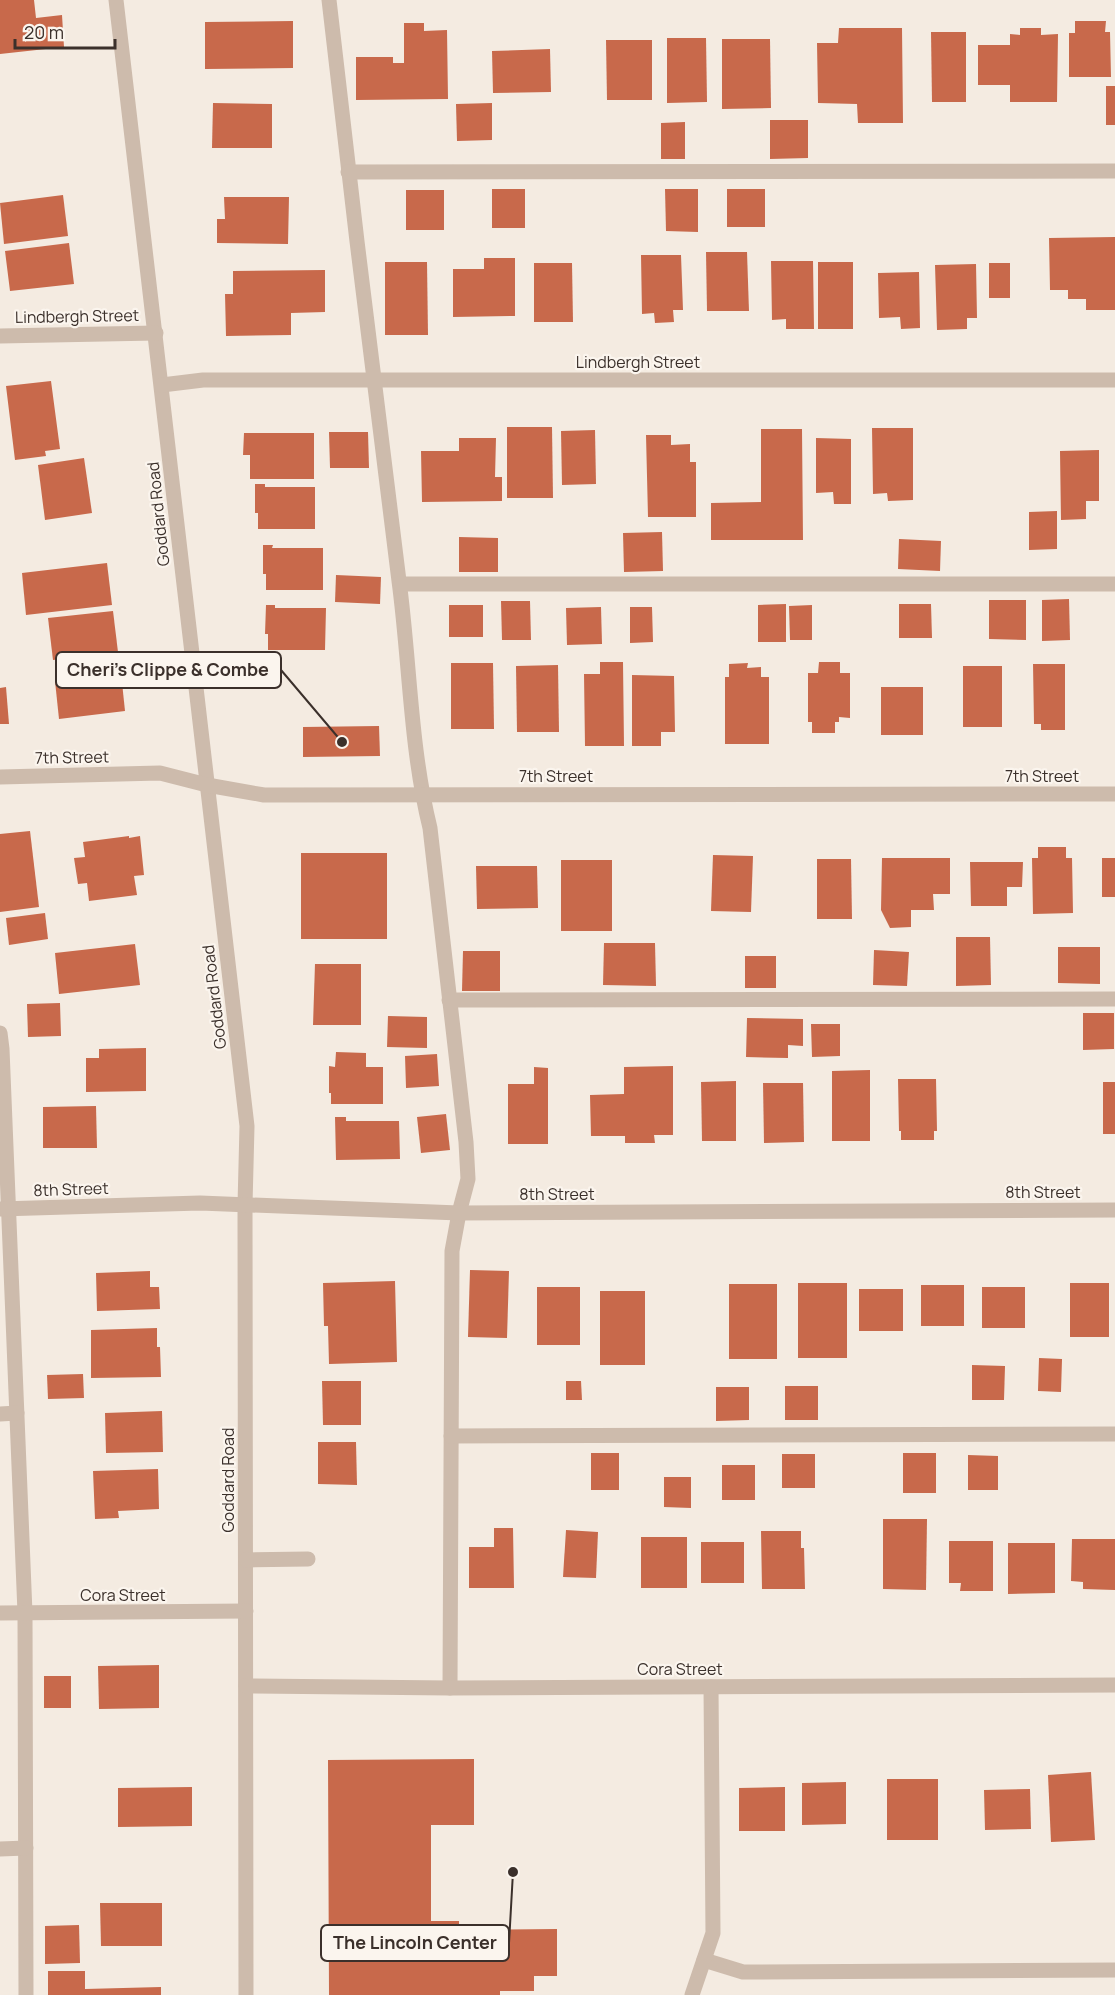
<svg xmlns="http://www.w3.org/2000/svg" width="1115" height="1995" font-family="Manrope,sans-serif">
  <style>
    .building { fill: #c8694b }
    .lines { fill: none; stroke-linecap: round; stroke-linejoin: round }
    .minor { stroke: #cdbbac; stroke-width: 15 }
    .labels { text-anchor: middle; stroke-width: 4.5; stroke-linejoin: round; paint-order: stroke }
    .street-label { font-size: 16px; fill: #3b302b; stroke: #fbf5ee }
    .leader { fill: none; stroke: #3b302b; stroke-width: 2 }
    .callout-dot { fill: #3b302b; stroke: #fbf5ee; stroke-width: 2 }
    .callout { fill: #fbf5ee; stroke: #3b302b; stroke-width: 2 }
    .callout-label { font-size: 18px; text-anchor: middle; font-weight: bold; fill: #3b302b }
  </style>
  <rect width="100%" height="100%" fill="#f4ebe1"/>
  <g class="building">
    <path d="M 0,0 L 34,0 L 36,18 L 62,15 L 64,47 L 0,54 Z"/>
    <path d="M 293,21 L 293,68 L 205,69 L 205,22 Z"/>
    <path d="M 1075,21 L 1106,21 L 1105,32 L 1110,32 L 1111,77 L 1069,77 L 1069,33 L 1075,33 Z"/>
    <path d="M 404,23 L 424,23 L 424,31 L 447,30 L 448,99 L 356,100 L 356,57 L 393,57 L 393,63 L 404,63 Z"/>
    <path d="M 839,28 L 902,28 L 903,123 L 858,123 L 857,104 L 818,103 L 817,43 L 838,43 Z"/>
    <path d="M 1020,28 L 1041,28 L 1041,35 L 1058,34 L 1057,102 L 1010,102 L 1010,85 L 978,85 L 978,45 L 1010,45 L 1010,34 L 1020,35 Z"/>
    <path d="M 931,32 L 966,32 L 966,102 L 932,102 Z"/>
    <path d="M 667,38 L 706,38 L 707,102 L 667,103 Z"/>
    <path d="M 722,39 L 770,39 L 771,108 L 722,109 Z"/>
    <path d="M 606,40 L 652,40 L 652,100 L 607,100 Z"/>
    <path d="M 550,49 L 551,92 L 493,93 L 492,51 Z"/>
    <rect x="1106" y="86" width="9" height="39"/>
    <path d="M 213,103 L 272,104 L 272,148 L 212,148 Z"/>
    <path d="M 492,103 L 492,140 L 457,141 L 456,104 Z"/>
    <path d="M 770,120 L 808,120 L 808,158 L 770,159 Z"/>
    <path d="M 685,122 L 685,159 L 661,159 L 661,123 Z"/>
    <rect x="492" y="189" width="33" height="39"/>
    <path d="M 665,189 L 698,189 L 698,232 L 666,231 Z"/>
    <rect x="727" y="189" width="38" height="38"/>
    <rect x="406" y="190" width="38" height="40"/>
    <path d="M 63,195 L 68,236 L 4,244 L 0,203 Z"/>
    <path d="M 224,197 L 289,197 L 288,244 L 217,243 L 217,219 L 225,219 Z"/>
    <path d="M 1115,237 L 1115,310 L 1086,310 L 1086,299 L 1068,299 L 1068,290 L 1050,290 L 1049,238 Z"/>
    <path d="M 69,243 L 74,284 L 10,291 L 5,251 Z"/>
    <path d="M 706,252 L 747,252 L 749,311 L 707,311 Z"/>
    <path d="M 641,255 L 681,255 L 683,310 L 673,310 L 674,322 L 655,323 L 654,313 L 642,314 Z"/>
    <path d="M 484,258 L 515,258 L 515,316 L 453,317 L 453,269 L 484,269 Z"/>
    <path d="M 771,261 L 813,261 L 814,329 L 786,329 L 786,319 L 772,320 Z"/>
    <path d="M 385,262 L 427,262 L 428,335 L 385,335 Z"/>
    <rect x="818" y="262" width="35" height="67"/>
    <path d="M 534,263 L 572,263 L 573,322 L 534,322 Z"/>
    <rect x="989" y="263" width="21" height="35"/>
    <path d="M 976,264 L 977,318 L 967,318 L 967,329 L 937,330 L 935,265 Z"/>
    <path d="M 325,270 L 325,312 L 291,313 L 291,335 L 226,336 L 225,294 L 233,294 L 233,271 Z"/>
    <path d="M 919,272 L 920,328 L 901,329 L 900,317 L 879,318 L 878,273 Z"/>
    <path d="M 51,381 L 60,449 L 45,451 L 46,456 L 15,460 L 6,386 Z"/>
    <path d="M 507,427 L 552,427 L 553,498 L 507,498 Z"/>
    <path d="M 872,428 L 913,428 L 913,500 L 888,501 L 887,493 L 873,494 Z"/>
    <path d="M 761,429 L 802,429 L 803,540 L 711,540 L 711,503 L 761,502 Z"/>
    <path d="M 595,430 L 596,484 L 562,485 L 561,431 Z"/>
    <path d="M 329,432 L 368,432 L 369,468 L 330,468 Z"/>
    <path d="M 244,433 L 314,433 L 314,479 L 250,479 L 250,455 L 243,455 Z"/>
    <path d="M 646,435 L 671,435 L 671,445 L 690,444 L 690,462 L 696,462 L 696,517 L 648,517 Z"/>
    <path d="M 459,438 L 496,438 L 495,477 L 502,477 L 502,501 L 422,502 L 421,451 L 459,451 Z"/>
    <path d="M 816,438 L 851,439 L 851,504 L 834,504 L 833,492 L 816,493 Z"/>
    <path d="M 1099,450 L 1099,501 L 1086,501 L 1086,519 L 1061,520 L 1060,451 Z"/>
    <path d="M 84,458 L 92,513 L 45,520 L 38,465 Z"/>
    <path d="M 255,484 L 265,484 L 265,487 L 315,487 L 315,529 L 258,529 L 258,513 L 255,513 Z"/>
    <path d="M 1057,511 L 1057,549 L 1029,550 L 1029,512 Z"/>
    <path d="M 662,532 L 663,571 L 624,572 L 623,533 Z"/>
    <path d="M 459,537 L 498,538 L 498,572 L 459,572 Z"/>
    <path d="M 899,539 L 941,541 L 940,571 L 898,569 Z"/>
    <path d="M 263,545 L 273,545 L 272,548 L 323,548 L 323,590 L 266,590 L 266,574 L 263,574 Z"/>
    <path d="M 107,563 L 112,605 L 26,615 L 22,573 Z"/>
    <path d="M 336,575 L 381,577 L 380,604 L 335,602 Z"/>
    <path d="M 1069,599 L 1070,640 L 1042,641 L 1042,600 Z"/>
    <path d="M 989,600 L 1026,600 L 1026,640 L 989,639 Z"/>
    <path d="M 501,601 L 530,601 L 531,640 L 502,640 Z"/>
    <path d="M 786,604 L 786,642 L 758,642 L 758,605 Z"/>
    <path d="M 899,604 L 931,604 L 932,638 L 899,638 Z"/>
    <path d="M 266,605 L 275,605 L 275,608 L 326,608 L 325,650 L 268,650 L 268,634 L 265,634 Z"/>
    <rect x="449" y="605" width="34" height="32"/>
    <path d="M 812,605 L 812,640 L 790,640 L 789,606 Z"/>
    <path d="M 601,607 L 602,644 L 567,645 L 566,608 Z"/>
    <path d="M 630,607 L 652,607 L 653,642 L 630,643 Z"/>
    <path d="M 113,611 L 118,652 L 53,660 L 48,618 Z"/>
    <path d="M 600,662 L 623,662 L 624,746 L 585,746 L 584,674 L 600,674 Z"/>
    <path d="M 819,662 L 840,662 L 840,673 L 850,673 L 850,718 L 839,717 L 839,722 L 835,722 L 835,733 L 812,733 L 812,722 L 808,722 L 808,673 L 818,673 Z"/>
    <path d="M 451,663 L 493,663 L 494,729 L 451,729 Z"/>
    <path d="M 748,663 L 747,668 L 761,667 L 761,677 L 769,677 L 769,744 L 725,744 L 725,677 L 729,677 L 729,664 Z"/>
    <path d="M 1033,664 L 1065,664 L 1065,730 L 1041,730 L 1041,724 L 1034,724 Z"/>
    <path d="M 558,665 L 559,732 L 517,732 L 516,666 Z"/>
    <rect x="963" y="666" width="39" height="61"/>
    <path d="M 121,673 L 125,711 L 59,719 L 55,681 Z"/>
    <path d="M 632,675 L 674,676 L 675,732 L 661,732 L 661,746 L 632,746 Z"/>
    <path d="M 6,687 L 9,724 L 0,724 L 0,688 Z"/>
    <rect x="881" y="687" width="42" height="48"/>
    <path d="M 379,726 L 380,756 L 303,757 L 303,727 Z"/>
    <path d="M 30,831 L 39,907 L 0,912 L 0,834 Z"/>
    <path d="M 129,836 L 129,838 L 140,836 L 144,875 L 134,876 L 137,895 L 89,901 L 87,883 L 78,884 L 74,858 L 85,857 L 83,842 Z"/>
    <path d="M 1038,847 L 1066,847 L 1066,858 L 1072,858 L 1073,913 L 1033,914 L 1032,858 L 1038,858 Z"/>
    <rect x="301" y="853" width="86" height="86"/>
    <path d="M 713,855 L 753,856 L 751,912 L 711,911 Z"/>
    <path d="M 882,858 L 950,858 L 950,894 L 933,894 L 934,910 L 911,910 L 911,927 L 890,928 L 881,910 Z"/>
    <rect x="1102" y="858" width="13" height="39"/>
    <path d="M 817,859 L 851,859 L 852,919 L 817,919 Z"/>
    <rect x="561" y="860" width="51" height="71"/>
    <path d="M 970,862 L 1023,862 L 1022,887 L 1007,887 L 1007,906 L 971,906 Z"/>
    <path d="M 476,866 L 537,866 L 538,908 L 477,909 Z"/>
    <path d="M 45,913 L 48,939 L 9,945 L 6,918 Z"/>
    <path d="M 956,937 L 990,937 L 991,985 L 956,986 Z"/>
    <path d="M 604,943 L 655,943 L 656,986 L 603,985 Z"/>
    <path d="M 135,944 L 140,985 L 59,994 L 55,953 Z"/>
    <path d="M 1058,947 L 1100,947 L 1100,984 L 1058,983 Z"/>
    <path d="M 874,950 L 909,952 L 907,986 L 873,985 Z"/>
    <path d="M 463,951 L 500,951 L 500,991 L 462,991 Z"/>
    <rect x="745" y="956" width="31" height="32"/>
    <path d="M 315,964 L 361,964 L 361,1025 L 313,1025 Z"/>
    <path d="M 60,1003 L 61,1036 L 28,1037 L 27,1004 Z"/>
    <path d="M 1083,1013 L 1114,1013 L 1114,1049 L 1083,1050 Z"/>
    <path d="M 388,1016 L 427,1017 L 427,1048 L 387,1047 Z"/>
    <path d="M 747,1018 L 803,1019 L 803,1046 L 788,1045 L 788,1058 L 746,1057 Z"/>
    <path d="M 811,1024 L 840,1024 L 840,1056 L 812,1057 Z"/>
    <path d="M 146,1048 L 146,1091 L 86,1092 L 86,1058 L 99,1058 L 99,1049 Z"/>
    <path d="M 336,1052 L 366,1053 L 366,1067 L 383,1067 L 383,1104 L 331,1104 L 331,1093 L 329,1093 L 329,1066 L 335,1067 Z"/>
    <path d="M 437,1054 L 439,1086 L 406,1088 L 405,1056 Z"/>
    <path d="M 673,1066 L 673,1135 L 654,1135 L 655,1143 L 625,1143 L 625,1136 L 591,1136 L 590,1095 L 624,1094 L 624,1067 Z"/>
    <path d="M 534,1067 L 548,1068 L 548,1144 L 508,1144 L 508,1084 L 534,1084 Z"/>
    <path d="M 870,1070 L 870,1141 L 832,1141 L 832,1071 Z"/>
    <path d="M 898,1079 L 936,1079 L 937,1131 L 934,1131 L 934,1140 L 901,1140 L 901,1131 L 899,1131 Z"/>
    <path d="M 736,1081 L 736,1141 L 702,1141 L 701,1082 Z"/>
    <rect x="1103" y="1082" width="12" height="52"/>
    <path d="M 763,1083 L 803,1083 L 804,1142 L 764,1143 Z"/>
    <path d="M 96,1106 L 97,1148 L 43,1148 L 43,1107 Z"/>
    <path d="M 446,1114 L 450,1150 L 421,1153 L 417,1117 Z"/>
    <path d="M 335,1117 L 346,1117 L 346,1121 L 399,1121 L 400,1159 L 336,1160 Z"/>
    <path d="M 470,1270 L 509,1271 L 507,1338 L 468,1337 Z"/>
    <path d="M 150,1271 L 150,1287 L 159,1287 L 160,1309 L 97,1311 L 96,1273 Z"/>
    <path d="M 395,1281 L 397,1362 L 329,1364 L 328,1326 L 324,1326 L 323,1283 Z"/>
    <rect x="798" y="1283" width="49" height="75"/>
    <rect x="1070" y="1283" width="39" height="54"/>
    <rect x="729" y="1284" width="48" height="75"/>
    <rect x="921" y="1285" width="43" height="41"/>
    <rect x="537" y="1287" width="43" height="58"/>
    <rect x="982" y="1287" width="43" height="41"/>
    <rect x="859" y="1289" width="44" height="42"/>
    <rect x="600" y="1291" width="45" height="74"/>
    <path d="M 157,1328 L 157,1347 L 160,1347 L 161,1377 L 91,1378 L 91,1330 Z"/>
    <path d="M 1039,1358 L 1062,1359 L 1061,1392 L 1038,1391 Z"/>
    <path d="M 972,1365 L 1005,1366 L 1004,1400 L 972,1400 Z"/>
    <path d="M 83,1374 L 84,1398 L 48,1399 L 47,1375 Z"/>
    <path d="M 322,1381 L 361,1381 L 361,1425 L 323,1425 Z"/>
    <path d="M 566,1381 L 581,1381 L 582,1400 L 566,1400 Z"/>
    <rect x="785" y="1386" width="33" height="34"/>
    <path d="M 716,1387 L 749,1387 L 749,1420 L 716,1421 Z"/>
    <path d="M 162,1411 L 163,1452 L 106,1453 L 105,1413 Z"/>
    <path d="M 318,1442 L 356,1442 L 357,1485 L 318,1484 Z"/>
    <rect x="591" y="1453" width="28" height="37"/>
    <rect x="903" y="1453" width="33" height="40"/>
    <rect x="782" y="1454" width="33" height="34"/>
    <path d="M 968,1455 L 998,1456 L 998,1490 L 968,1490 Z"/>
    <rect x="722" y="1465" width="33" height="35"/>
    <path d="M 158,1469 L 159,1509 L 118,1511 L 119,1518 L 95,1519 L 93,1471 Z"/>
    <path d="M 664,1477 L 691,1477 L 691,1508 L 664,1507 Z"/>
    <path d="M 883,1519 L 927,1519 L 926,1590 L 883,1589 Z"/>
    <path d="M 494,1528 L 513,1528 L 514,1588 L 469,1588 L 469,1547 L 494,1547 Z"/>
    <path d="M 566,1530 L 598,1532 L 596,1578 L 563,1577 Z"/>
    <path d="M 761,1531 L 801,1531 L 801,1548 L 804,1548 L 805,1589 L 762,1589 Z"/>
    <rect x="641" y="1537" width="46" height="51"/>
    <path d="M 1072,1539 L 1115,1539 L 1115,1590 L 1083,1589 L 1083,1582 L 1071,1581 Z"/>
    <path d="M 949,1541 L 993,1541 L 993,1591 L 960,1591 L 961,1583 L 949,1583 Z"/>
    <rect x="701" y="1542" width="43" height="41"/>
    <path d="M 1008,1543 L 1055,1543 L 1055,1593 L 1008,1594 Z"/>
    <path d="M 159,1665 L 159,1708 L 99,1709 L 98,1666 Z"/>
    <rect x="44" y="1676" width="27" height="32"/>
    <path d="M 474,1759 L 474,1825 L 431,1825 L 431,1921 L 459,1921 L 459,1930 L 557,1929 L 557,1976 L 534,1976 L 534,1991 L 500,1991 L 500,1995 L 329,1995 L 328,1760 Z"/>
    <path d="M 1091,1772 L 1095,1840 L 1051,1842 L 1048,1775 Z"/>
    <rect x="887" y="1779" width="51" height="61"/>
    <path d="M 846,1782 L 846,1824 L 802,1825 L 802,1783 Z"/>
    <path d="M 192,1787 L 192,1826 L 118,1827 L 118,1788 Z"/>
    <path d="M 785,1787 L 785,1831 L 739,1831 L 739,1788 Z"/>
    <path d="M 1030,1789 L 1031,1829 L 985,1830 L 984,1790 Z"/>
    <path d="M 100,1903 L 162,1903 L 162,1946 L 101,1946 Z"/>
    <path d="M 79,1925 L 80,1963 L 45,1964 L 45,1926 Z"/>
    <path d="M 48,1971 L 85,1971 L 85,1989 L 161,1987 L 161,1995 L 48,1995 Z"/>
  </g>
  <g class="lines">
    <g class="minor">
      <path d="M 116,0 L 247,1126 L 245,1205 L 246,1995"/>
      <path d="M 329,0 C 351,194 374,387 399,581 C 410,663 410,747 430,828 L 466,1142 L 468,1179 L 459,1213 L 452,1251 L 450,1688"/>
      <path d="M 348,172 L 1115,171"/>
      <path d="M 0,336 L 156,333"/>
      <path d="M 162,385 L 203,380 L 1115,380"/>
      <path d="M 400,584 L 1115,584"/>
      <path d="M 0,777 L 160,773 L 207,785 L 264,795 L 1115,794"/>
      <path d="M 449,1000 L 1115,999"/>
      <path d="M 0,1033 L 2,1049 L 25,1613 L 26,1995"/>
      <path d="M 0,1209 L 200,1203 L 459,1213 L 1115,1210"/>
      <path d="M 0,1414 L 17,1413"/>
      <path d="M 451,1436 L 1115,1434"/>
      <path d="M 246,1560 L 308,1559"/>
      <path d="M 0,1613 L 246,1611"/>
      <path d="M 246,1686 L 450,1688 L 1115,1685"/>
      <path d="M 0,1849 L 26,1848"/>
      <path d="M 704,1960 L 743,1972 L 1115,1970"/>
      <path d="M 692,1995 L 713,1933 L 711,1687"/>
    </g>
  </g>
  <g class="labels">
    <g class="street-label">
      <text transform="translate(77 316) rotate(-1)" y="6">Lindbergh Street</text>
      <text x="638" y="368">Lindbergh Street</text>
      <text transform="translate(158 514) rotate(-96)" y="6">Goddard Road</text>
      <text transform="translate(72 757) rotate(-1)" y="6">7th Street</text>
      <text x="556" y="782">7th Street</text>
      <text x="1042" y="782">7th Street</text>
      <text transform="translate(214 997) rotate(-97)" y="6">Goddard Road</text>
      <text transform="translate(71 1189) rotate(-2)" y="6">8th Street</text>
      <text x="1043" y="1198">8th Street</text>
      <text x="557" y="1200">8th Street</text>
      <text transform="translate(228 1480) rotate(-90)" y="6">Goddard Road</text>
      <text x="123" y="1601">Cora Street</text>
      <text x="680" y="1675">Cora Street</text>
    </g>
  </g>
  <path class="leader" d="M342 742L281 670M513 1872L509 1943"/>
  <g class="callout-dot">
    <circle cx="342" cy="742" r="6"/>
    <circle cx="513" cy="1872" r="6"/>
  </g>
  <g class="callout">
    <rect x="56" y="652" width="225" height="36" rx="6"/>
    <rect x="321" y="1925" width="188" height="36" rx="6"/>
  </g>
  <g class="callout-label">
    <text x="168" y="676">Cheri's Clippe &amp; Combe</text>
    <text x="415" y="1949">The Lincoln Center</text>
  </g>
  <path d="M15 39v9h100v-9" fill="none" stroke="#3b302b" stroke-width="3"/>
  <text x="24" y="39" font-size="18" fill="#3b302b" stroke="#fbf5ee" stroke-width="4.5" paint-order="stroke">20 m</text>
</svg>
